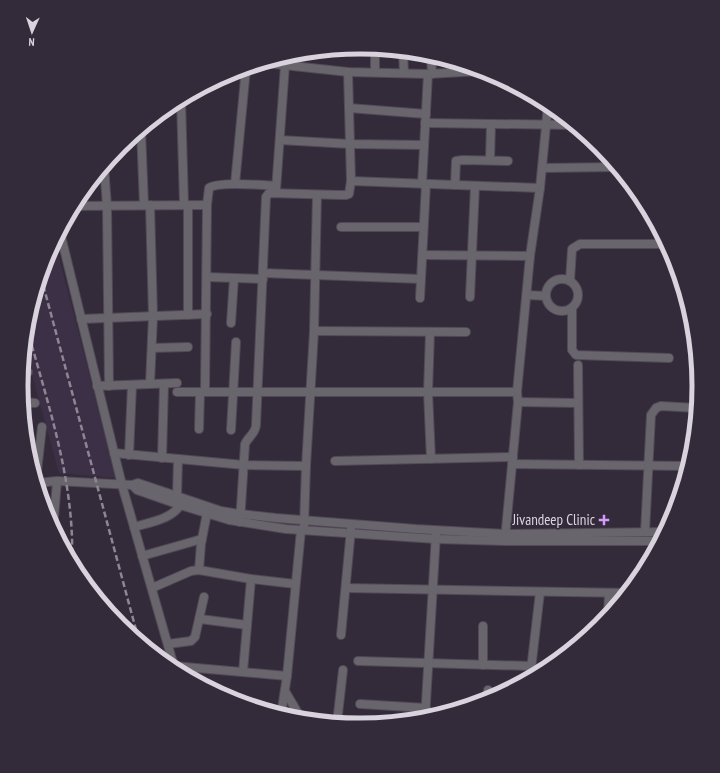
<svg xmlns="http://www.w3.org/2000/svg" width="720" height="773" font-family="'PT Sans Narrow',sans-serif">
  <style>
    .built { fill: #3c3046 }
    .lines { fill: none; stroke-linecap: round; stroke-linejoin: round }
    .minor-casing { stroke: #524957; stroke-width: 10 }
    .minor { stroke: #69656c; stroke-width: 8 }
    .rail { stroke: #8e8693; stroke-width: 2.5; stroke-dasharray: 6 3; stroke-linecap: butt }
    .poi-dot { fill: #d39cfc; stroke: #342b3a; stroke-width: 1.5 }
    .labels { text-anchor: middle; stroke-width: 3; stroke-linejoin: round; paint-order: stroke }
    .poi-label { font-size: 15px; fill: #d9d3dd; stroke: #342b3a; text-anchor: end }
    .rim { fill: none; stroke: #d9d3dd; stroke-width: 5 }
  </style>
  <rect width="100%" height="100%" fill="#342b3a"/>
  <path class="built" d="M 55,242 L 116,478 L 59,473 L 25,349 L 28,320 L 47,257 Z"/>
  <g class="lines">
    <g class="minor-casing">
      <g id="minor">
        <path d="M 375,49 L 375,72"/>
        <path d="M 403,52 L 404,73"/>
        <path d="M 431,56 L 432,74"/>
        <path d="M 265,63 L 348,72 L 428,74 L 481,71"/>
        <path d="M 181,100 L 184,204"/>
        <path d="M 349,108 L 426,114"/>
        <path d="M 425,123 L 573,125"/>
        <path d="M 141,130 L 144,205"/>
        <path d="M 280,140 L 350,144 L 424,145"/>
        <path d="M 490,160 L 491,124"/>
        <path d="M 104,166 L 107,206 L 109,386"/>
        <path d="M 542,168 L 617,167"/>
        <path d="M 351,181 L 540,188"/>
        <path d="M 235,184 L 246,68"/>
        <path d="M 422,184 L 428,74"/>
        <path d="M 455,185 L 456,161 L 463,160 L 508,161"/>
        <path d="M 276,190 L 285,65"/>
        <path d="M 150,205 L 153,316 L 150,384"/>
        <path d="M 188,205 L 188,315"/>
        <path d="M 74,206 L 207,205"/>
        <path d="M 341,227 L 423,227"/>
        <path d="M 60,232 L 122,485 L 175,670"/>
        <path d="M 423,255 L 530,256"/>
        <path d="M 263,273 L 421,279"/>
        <path d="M 207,277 L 263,279"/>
        <circle cx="562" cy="295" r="16"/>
        <path d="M 570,281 L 572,249 L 580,244 L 666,244"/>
        <path d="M 527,295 L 546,296"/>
        <path d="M 470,297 L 475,186"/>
        <path d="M 420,298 L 426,184"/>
        <path d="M 572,308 L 572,350 L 576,355 L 669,358"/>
        <path d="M 81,319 L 207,314"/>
        <path d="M 231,323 L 234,278"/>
        <path d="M 314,331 L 466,332"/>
        <path d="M 430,332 L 428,392 L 431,459"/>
        <path d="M 152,348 L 188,347"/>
        <path d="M 578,365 L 579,465"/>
        <path d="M 23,371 L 28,372"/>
        <path d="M 97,386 L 177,383"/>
        <path d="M 177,392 L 517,392"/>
        <path d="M 205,392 L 207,205 L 209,188 C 218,181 263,185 276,186"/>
        <path d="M 22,402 L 35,403"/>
        <path d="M 518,402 L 578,403"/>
        <path d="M 199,429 L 200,392"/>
        <path d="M 231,430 L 236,342"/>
        <path d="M 114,453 L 244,465 L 306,466"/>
        <path d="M 129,455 L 132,385"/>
        <path d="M 162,458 L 164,384"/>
        <path d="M 335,461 L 513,457"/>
        <path d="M 512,464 L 688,466"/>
        <path d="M 36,480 L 42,427"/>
        <path d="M 37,483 L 57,481 L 132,485 L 138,483 L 221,511 L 233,513 L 276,518 L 416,529 L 506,534 L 665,532"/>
        <path d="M 132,485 L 137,490 L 180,505 L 229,520 L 286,529 L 436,539 L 505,541 L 660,541"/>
        <path d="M 177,495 L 178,460"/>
        <path d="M 240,522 L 245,444 C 248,437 256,433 256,425 L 266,197 L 269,193 L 340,195 L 346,195 L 349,194 L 351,181 L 348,72"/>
        <path d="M 304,526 L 306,466 L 314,331 L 317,195"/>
        <path d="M 134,527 C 151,522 174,519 182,502"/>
        <path d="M 53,529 L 57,481"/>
        <path d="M 645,532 L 651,415 L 656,408 L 661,406 L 697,408"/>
        <path d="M 505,539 L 518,402 L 517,392 L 530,256 L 540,188 L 548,105"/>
        <path d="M 142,556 L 202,539"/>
        <path d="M 199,570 L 201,544 L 207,513"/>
        <path d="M 152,588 L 191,571 L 199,570 L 251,579 L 295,584"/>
        <path d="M 346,588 L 627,593"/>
        <path d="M 608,616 L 609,593"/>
        <path d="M 200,619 L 247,625"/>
        <path d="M 483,626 L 483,665"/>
        <path d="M 341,635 L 351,529"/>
        <path d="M 168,644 L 191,641 L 195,637 L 204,597"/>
        <path d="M 358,661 L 531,666"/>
        <path d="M 174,666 L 287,676"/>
        <path d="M 243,672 L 251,579"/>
        <path d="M 530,678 L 540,592"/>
        <path d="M 285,691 L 302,720"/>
        <path d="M 487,701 L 488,690"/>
        <path d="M 360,704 L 426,708"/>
        <path d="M 281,715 L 287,676 L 301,530"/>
        <path d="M 425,719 L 436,534"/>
        <path d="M 337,723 L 343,670"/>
      </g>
    </g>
    <use href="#minor" class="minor"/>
    <g class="rail">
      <path d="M 41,277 L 139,641"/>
      <path d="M 27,328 C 48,405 75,482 72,563"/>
    </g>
  </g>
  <path class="poi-dot" d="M602 514h4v4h4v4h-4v4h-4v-4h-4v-4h4z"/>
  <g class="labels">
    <g class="poi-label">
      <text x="595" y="525">Jivandeep Clinic</text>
    </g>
  </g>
  <path d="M0 0H720V773H0ZM28 386a332 332 0 1 1 664 0a332 332 0 1 1-664 0Z" fill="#342b3a" fill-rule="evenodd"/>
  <path class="rim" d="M28 386a332 332 0 1 1 664 0a332 332 0 1 1-664 0Z"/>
  <g transform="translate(32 32) rotate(183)" stroke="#342b3a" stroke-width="3" paint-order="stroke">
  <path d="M0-3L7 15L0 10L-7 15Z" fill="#d9d3dd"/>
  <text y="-6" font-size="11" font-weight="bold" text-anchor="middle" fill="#d9d3dd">N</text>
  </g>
</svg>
